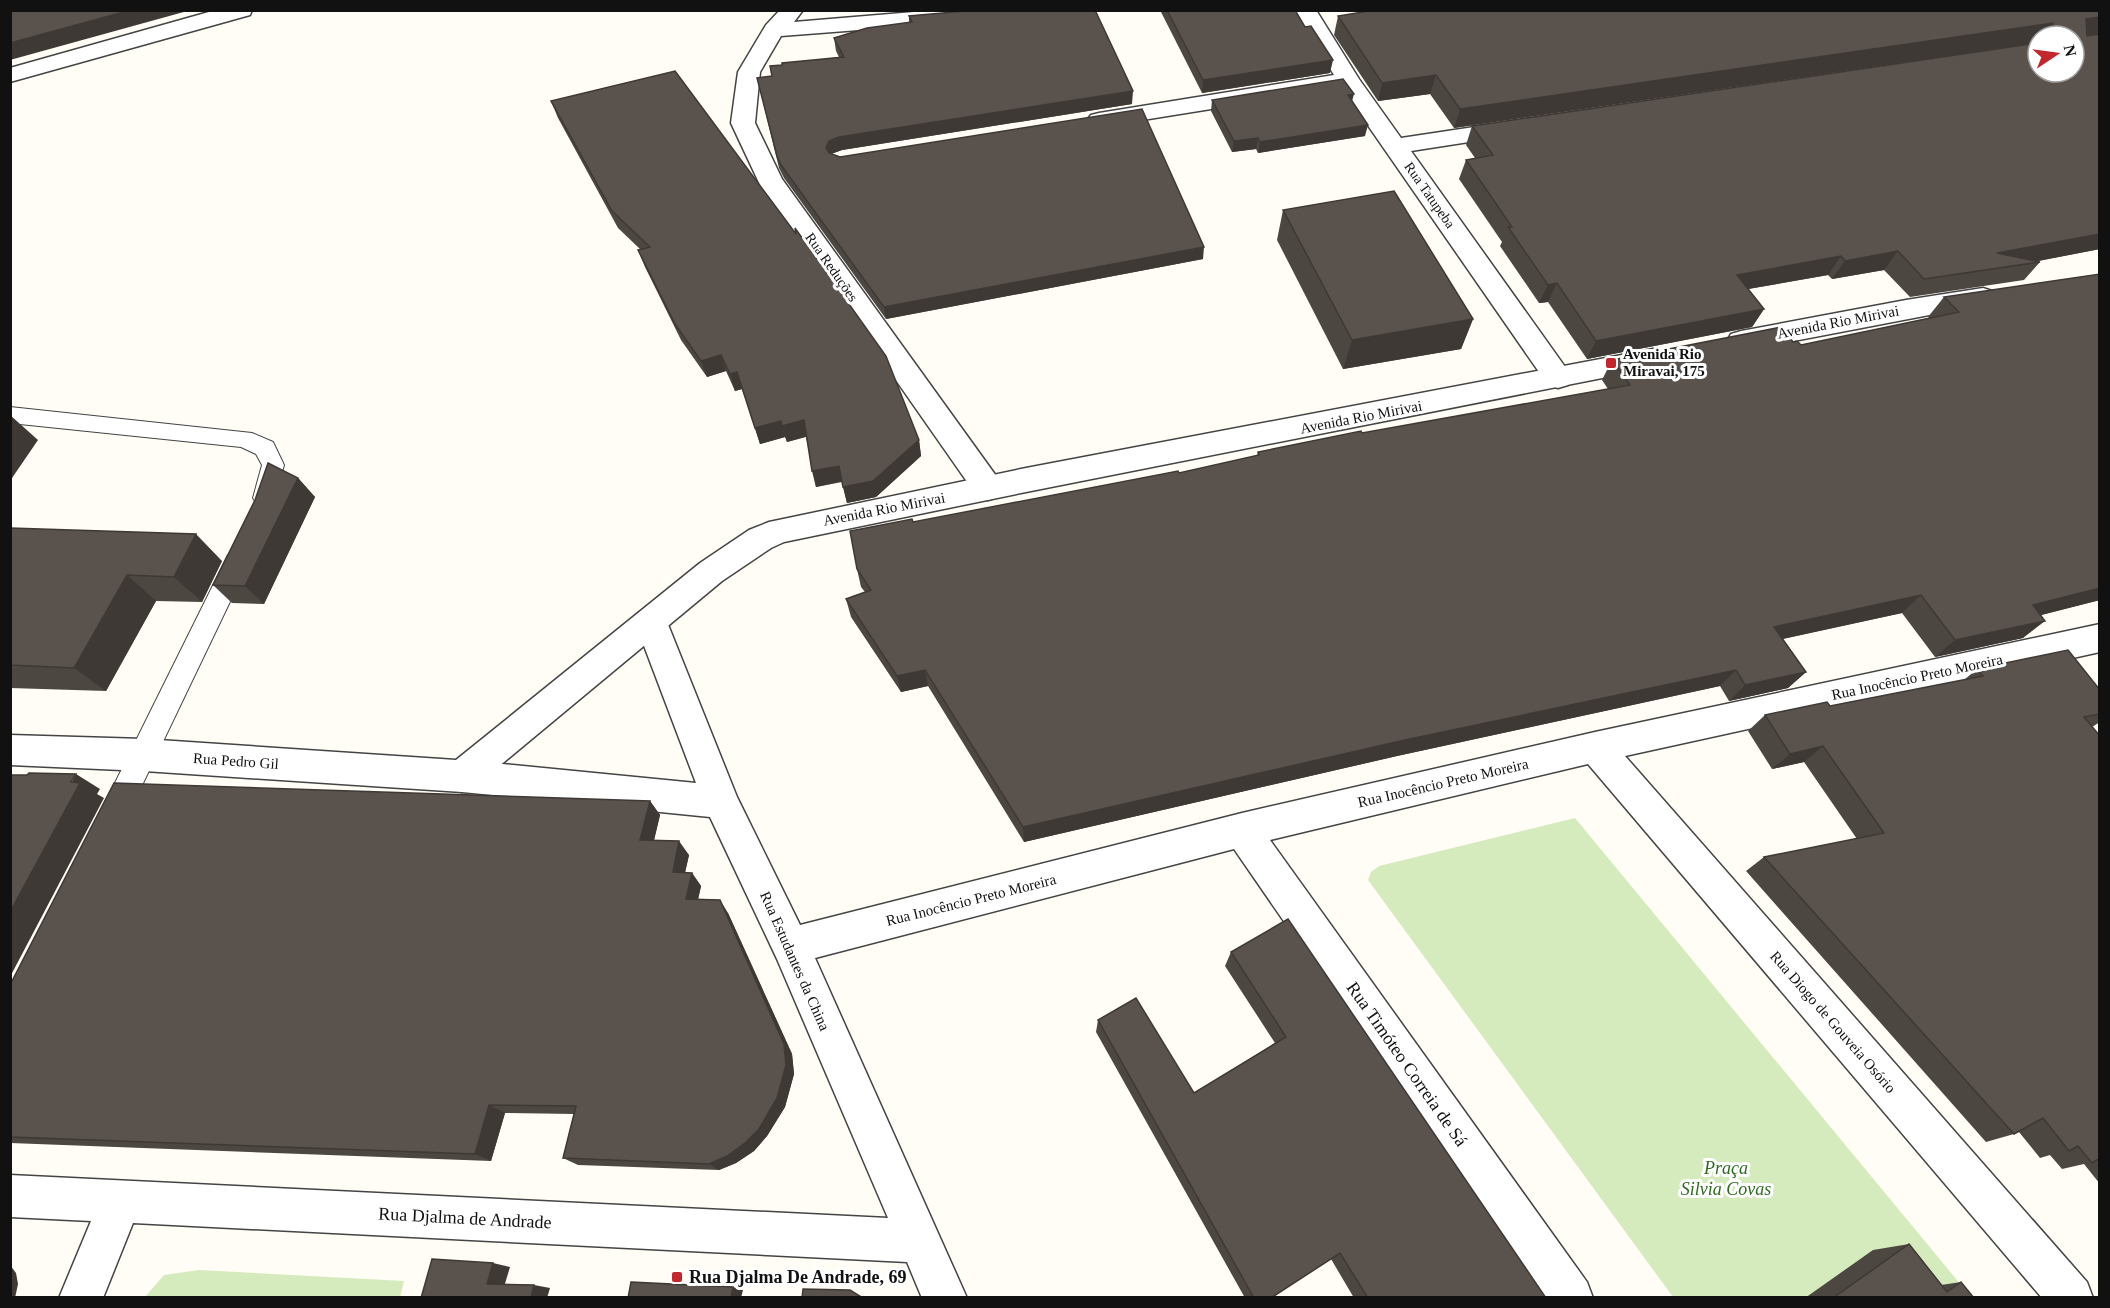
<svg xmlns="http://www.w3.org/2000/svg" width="2110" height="1308" font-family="Georgia,serif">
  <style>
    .green { fill: #d5ebbd }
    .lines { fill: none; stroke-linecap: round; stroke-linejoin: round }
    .service-casing { stroke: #444; stroke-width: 2 }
    .minor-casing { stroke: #444; stroke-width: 3 }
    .tertiary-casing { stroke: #444; stroke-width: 3 }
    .service { fill: #fff; fill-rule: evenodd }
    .minor { fill: #fff; fill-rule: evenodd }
    .tertiary { fill: #fff; fill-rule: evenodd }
    .wall { fill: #4d4742 }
    .shaded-wall { fill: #3f3936 }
    .building { fill: #5a524d; stroke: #3f3936; stroke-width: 1.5 }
    .poi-dot { fill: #c4262e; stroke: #fff; stroke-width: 2 }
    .labels { text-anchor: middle; stroke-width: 6; stroke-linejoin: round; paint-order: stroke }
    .far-street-label { font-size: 14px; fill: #111; stroke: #fff }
    .street-label { font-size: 15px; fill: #111; stroke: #fff }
    .poi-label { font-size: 15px; font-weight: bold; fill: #111; stroke: #fff; text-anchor: start }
    .near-street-label { font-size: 18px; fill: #111; stroke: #fff }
    .near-park-label { font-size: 18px; font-style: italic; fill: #2f6b1f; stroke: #fff }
    .near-poi-label { font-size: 18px; font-weight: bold; fill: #111; stroke: #fff; text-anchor: start }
  </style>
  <rect width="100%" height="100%" fill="#fffdf5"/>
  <g class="green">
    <path d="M 1575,818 L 1971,1297 L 1673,1297 L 1368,880 L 1371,872 L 1379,866 Z"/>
    <path d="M 199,1270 L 404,1281 L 400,1297 L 145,1297 L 164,1275 Z"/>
  </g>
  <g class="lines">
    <g class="service-casing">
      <g id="service">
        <path d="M 10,407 L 252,433 L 273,442 L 284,465 L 273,504 L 265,507 L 257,504 L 253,498 L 262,465 L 256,454 L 241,447 L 10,423 Z"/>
        <path d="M 237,552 L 246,555 L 249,562 L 124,823 L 114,827 L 104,823 L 100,814 L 104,805 L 228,555 Z"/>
      </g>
    </g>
    <g class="minor-casing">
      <g id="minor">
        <path d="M 216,10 L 252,10 L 250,15 L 10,82 L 10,68 Z"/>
        <path d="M 780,10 L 803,10 L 794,22 L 938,10 L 1037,10 L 1035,15 L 1027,17 L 781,36 L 760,72 L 755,123 L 782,179 L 999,480 L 1003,488 L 999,496 L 988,500 L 977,496 L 761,187 L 731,123 L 738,72 L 766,25 Z"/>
        <path d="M 1294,10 L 1316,10 L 1359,79 L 1401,138 L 1514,121 L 1522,123 L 1526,128 L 1522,133 L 1514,135 L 1411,151 L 1568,371 L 1572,378 L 1568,385 L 1558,388 L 1548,385 L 1342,88 L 1099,127 L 1091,125 L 1087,120 L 1091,115 L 1099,113 L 1334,75 Z"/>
        <path d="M 651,608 L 662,612 L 667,622 L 737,797 L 800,925 L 1242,813 L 1595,732 L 2100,624 L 2100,652 L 1625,756 L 2087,1282 L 2093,1298 L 2042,1298 L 1588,764 L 1270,840 L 1587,1282 L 1593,1298 L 1544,1298 L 1234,849 L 815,958 L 967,1298 L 922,1298 L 907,1262 L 133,1223 L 103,1298 L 59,1298 L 91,1221 L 10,1217 L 10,1175 L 888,1218 L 777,959 L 710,817 L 462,792 L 450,787 L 444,776 L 450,765 L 462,760 L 696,783 L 635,622 L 640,612 Z"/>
      </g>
    </g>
    <g class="tertiary-casing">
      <g id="tertiary">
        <path d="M 1983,288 L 1992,291 L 1996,297 L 1992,303 L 1741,351 L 1731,348 L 1727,341 L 1731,334 L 1741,331 L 1906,300 Z"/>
        <path d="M 1653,349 L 1663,352 L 1667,359 L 1663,366 L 1026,492 L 784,542 L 771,548 L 722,581 L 474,787 L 462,792 L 144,771 L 10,765 L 10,735 L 144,739 L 456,760 L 700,563 L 749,530 L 769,522 L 1026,468 Z"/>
      </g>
    </g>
    <use href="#service" class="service"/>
    <use href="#minor" class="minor"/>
    <use href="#tertiary" class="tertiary"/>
  </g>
  <g class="wall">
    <path d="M 1160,10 L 1295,10 L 1330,73 L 1202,93 Z"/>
    <path d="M 2100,10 L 2087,35 L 2100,34 L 2100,249 L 2037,261 L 2040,262 L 2024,280 L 1910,297 L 1884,270 L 1832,279 L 1828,275 L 1748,289 L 1764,309 L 1752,327 L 1587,359 L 1548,302 L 1539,303 L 1500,246 L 1502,242 L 1459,179 L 1466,160 L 1475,158 L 1466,145 L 1472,126 L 2038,72 L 2074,36 L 2038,36 L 1454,128 L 1430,94 L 1378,101 L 1334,35 L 1338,16 Z"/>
    <path d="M 909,16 L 1132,104 L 842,150 L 831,154 L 1203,259 L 886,319 L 784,178 L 779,168 L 757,78 L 772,76 L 782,65 L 839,57 L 836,51 L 834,38 L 909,23 Z"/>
    <path d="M 1212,100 L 1352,101 L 1365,136 L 1258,153 L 1256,149 L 1232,152 L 1211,111 Z"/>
    <path d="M 551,101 L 919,440 L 921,456 L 876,497 L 847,503 L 842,482 L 816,487 L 806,437 L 787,442 L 785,437 L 760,444 L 742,389 L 735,391 L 726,371 L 707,377 L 681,340 L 645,267 L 638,250 L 640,249 L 618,228 L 558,118 Z"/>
    <path d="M 1283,210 L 1473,319 L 1461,349 L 1343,369 L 1277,240 Z"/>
    <path d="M 2100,274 L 2100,600 L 2040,615 L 2023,638 L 1935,657 L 1902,613 L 1783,639 L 1806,672 L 1788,688 L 1729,701 L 1720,686 L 1397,756 L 1024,842 L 928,686 L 901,692 L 851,617 L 846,599 L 865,592 L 861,587 L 857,569 L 913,522 L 1179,473 L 1257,456 L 1258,452 L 1608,389 L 1602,380 L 1612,360 L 1793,342 L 1801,345 L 1929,318 L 1928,317 L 1944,297 Z"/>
    <path d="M 298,478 L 315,497 L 264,604 L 232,603 L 213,585 L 255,500 Z"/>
    <path d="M 10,528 L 222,561 L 202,602 L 156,601 L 106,691 L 10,688 Z"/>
    <path d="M 1977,669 L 2100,690 L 2100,722 L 2092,727 L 2100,736 L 2100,1184 L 2084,1164 L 2062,1169 L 2050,1155 L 2040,1158 L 2019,1132 L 2014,1134 L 1986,1142 L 1746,871 L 1764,857 L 1857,839 L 1804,762 L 1772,769 L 1748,731 L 1765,715 L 1830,706 L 1964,680 Z"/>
    <path d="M 650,801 L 660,815 L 654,840 L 689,855 L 685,873 L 692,873 L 701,886 L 698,900 L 728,913 L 792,1054 L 794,1074 L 785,1107 L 767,1136 L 754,1151 L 736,1163 L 719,1170 L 578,1165 L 563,1158 L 574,1114 L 505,1113 L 491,1161 L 10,1143 L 10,985 Z"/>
    <path d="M 1231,952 L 1546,1298 L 1354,1298 L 1331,1259 L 1271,1298 L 1245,1298 L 1096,1032 L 1098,1020 L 1194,1093 L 1275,1043 L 1225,966 Z"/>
    <path d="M 1909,1244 L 1941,1285 L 1961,1282 L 1974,1298 L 1805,1298 L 1873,1250 Z"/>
  </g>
  <g class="shaded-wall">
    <path d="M 131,10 L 191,10 L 10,60 L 10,43 Z"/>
    <path d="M 2100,17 L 2100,34 L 2074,37 L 2086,19 Z"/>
    <path d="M 2053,23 L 2044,36 L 2038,36 L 2038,43 L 1454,128 L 1460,109 Z"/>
    <path d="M 1333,60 L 1330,73 L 1202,93 L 1203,80 Z"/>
    <path d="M 1436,75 L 1430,94 L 1378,101 L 1382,83 Z"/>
    <path d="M 1133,91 L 1132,104 L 842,150 L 831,154 L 828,161 L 826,148 L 829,141 L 839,137 Z"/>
    <path d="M 1354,94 L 1351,105 L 1348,95 Z"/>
    <path d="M 1368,125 L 1365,136 L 1258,153 L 1260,142 Z"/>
    <path d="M 1258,138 L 1256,149 L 1232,152 L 1234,141 Z"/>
    <path d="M 2100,234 L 2100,249 L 2013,266 L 1997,253 Z"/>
    <path d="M 1204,247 L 1203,259 L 886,319 L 884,307 Z"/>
    <path d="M 1898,251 L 1884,270 L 1832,279 L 1845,261 Z"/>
    <path d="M 1841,256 L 1828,275 L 1725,293 L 1737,275 Z"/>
    <path d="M 1557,283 L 1548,302 L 1539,303 L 1548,285 Z"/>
    <path d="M 1764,309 L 1752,327 L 1587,359 L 1596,341 Z"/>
    <path d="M 1473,319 L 1461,349 L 1343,369 L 1352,340 Z"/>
    <path d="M 721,355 L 726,371 L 707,377 L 701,361 Z"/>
    <path d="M 737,372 L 742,389 L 735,391 L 730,374 Z"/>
    <path d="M 10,415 L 38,440 L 10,481 Z"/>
    <path d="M 804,420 L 808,436 L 787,442 L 782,426 Z"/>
    <path d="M 781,421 L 785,437 L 760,444 L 755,428 Z"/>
    <path d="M 919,440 L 921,456 L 876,497 L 847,503 L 843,487 Z"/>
    <path d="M 839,466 L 843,481 L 816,487 L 812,471 Z"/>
    <path d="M 298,478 L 315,497 L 264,604 L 245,586 Z"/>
    <path d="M 196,534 L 222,561 L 202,602 L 174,577 Z"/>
    <path d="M 127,575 L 156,601 L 106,691 L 74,668 Z"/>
    <path d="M 2100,588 L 2100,600 L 2011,623 L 2033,605 Z"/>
    <path d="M 1921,595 L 1902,613 L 1758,644 L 1774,627 Z"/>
    <path d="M 2045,621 L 2023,638 L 1935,657 L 1955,640 Z"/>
    <path d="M 925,670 L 928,686 L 901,692 L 897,676 Z"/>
    <path d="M 1736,670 L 1720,686 L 1397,756 L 1024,842 L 1023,827 L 1405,740 Z"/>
    <path d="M 1806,672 L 1788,688 L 1729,701 L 1745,685 Z"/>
    <path d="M 1823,746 L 1804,762 L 1772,769 L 1790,754 Z"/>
    <path d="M 76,774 L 100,789 L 97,794 L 104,798 L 10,977 L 10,912 Z"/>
    <path d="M 650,801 L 660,815 L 651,853 L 640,840 Z"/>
    <path d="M 679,841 L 689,855 L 682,885 L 673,872 Z"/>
    <path d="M 692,873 L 701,886 L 695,912 L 686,899 Z"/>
    <path d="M 720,900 L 728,913 L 792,1054 L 794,1074 L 785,1107 L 767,1136 L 754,1151 L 736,1163 L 719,1170 L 709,1164 Z"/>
    <path d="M 489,1105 L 505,1113 L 491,1161 L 475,1154 Z"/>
    <path d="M 493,1263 L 510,1267 L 504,1287 L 487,1284 Z"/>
    <path d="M 10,1265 L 16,1273 L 18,1284 L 15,1298 L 10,1298 Z"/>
    <path d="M 534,1285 L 550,1288 L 547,1298 L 531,1298 Z"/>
    <path d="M 733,1287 L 743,1290 L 741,1298 L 731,1298 Z"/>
  </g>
  <g class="building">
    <path d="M 10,10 L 131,10 L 10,43 Z"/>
    <path d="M 977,10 L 1095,10 L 1133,91 L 839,137 L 829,141 L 826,148 L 829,153 L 840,157 L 1142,109 L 1204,247 L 884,307 L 781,165 L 777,156 L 757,78 L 772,76 L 770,66 L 782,65 L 782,63 L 844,57 L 834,38 L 867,28 L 912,22 L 909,16 Z"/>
    <path d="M 1167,10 L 1295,10 L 1305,27 L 1311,26 L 1333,60 L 1203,80 Z"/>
    <path d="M 1375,10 L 2100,10 L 2100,17 L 2086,19 L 2087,36 L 2100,34 L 2100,234 L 1997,253 L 2040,262 L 1924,279 L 1898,251 L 1845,261 L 1841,256 L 1737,275 L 1764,309 L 1596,341 L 1557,283 L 1548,285 L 1508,227 L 1512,227 L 1466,160 L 1493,155 L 1472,126 L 2038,43 L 2038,72 L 2074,72 L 2074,36 L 2053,36 L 2053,23 L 1460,109 L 1436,75 L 1382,83 L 1338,16 Z"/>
    <path d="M 675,71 L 796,234 L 795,228 L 886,356 L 919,440 L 873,481 L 843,487 L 839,466 L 812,471 L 804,420 L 782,426 L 781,421 L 755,428 L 737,372 L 730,374 L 721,355 L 701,361 L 675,324 L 638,250 L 650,247 L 612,211 L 551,101 Z"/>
    <path d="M 1343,79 L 1354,94 L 1348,95 L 1368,125 L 1260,142 L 1258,138 L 1234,141 L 1212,100 Z"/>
    <path d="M 1394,191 L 1473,319 L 1352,340 L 1283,210 Z"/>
    <path d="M 2100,274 L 2100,588 L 2033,605 L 2045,621 L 1955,640 L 1921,595 L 1774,627 L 1806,672 L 1745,685 L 1736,670 L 1405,740 L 1023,827 L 925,670 L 897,676 L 846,599 L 871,590 L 857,569 L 850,531 L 912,519 L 913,522 L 1178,471 L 1179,473 L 1259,455 L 1258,452 L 1361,431 L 1362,433 L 1630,385 L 1612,360 L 1782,327 L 1793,342 L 1797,341 L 1801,345 L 1959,312 L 1944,297 Z"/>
    <path d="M 268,463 L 298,478 L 245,586 L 213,585 L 255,500 Z"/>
    <path d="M 10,528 L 196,534 L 174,577 L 127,575 L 74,668 L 10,665 Z"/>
    <path d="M 2068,650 L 2100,690 L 2100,714 L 2084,717 L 2100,736 L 2100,1158 L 2092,1163 L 2078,1146 L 2069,1151 L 2043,1118 L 2014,1134 L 1764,857 L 1884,833 L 1823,746 L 1790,754 L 1765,715 L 1827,702 L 1830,706 L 1983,676 L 1977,669 Z"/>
    <path d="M 29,773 L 76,774 L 71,782 L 80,783 L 10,912 L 10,775 L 27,775 Z"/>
    <path d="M 114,783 L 650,801 L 640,840 L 679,841 L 673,872 L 692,873 L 686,899 L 720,900 L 784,1044 L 786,1065 L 777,1098 L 759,1129 L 745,1143 L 727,1156 L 709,1164 L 563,1158 L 576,1106 L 489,1105 L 475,1154 L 10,1137 L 10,985 Z"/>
    <path d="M 1288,919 L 1546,1298 L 1368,1298 L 1340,1253 L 1271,1298 L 1254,1298 L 1098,1020 L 1136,998 L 1194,1093 L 1286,1037 L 1231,952 Z"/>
    <path d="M 1909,1244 L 1947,1292 L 1961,1282 L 1974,1298 L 1833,1298 Z"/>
    <path d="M 432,1259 L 493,1263 L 487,1284 L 534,1285 L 531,1298 L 421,1298 Z"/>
    <path d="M 631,1282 L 733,1287 L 731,1298 L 628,1298 Z"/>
    <path d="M 803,1289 L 850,1290 L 863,1298 L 802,1298 Z"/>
  </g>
  <g class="poi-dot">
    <rect x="1605" y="357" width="12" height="12" rx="3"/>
    <rect x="671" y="1271" width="12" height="12" rx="3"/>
  </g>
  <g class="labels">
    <g class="far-street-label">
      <text transform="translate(1430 195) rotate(55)" y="5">Rua Tatupeba</text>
      <text transform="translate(832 267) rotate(55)" y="5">Rua Reduções</text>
    </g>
    <g class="street-label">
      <text transform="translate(1838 322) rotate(-11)" y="5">Avenida Rio Mirivai</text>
      <text transform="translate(1361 417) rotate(-11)" y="5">Avenida Rio Mirivai</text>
      <text transform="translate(884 509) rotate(-11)" y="5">Avenida Rio Mirivai</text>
      <text transform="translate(1917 677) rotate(-12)" y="5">Rua Inocêncio Preto Moreira</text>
      <text transform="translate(236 761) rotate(4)" y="5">Rua Pedro Gil</text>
      <text transform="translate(1443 783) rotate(-13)" y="5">Rua Inocêncio Preto Moreira</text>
      <text transform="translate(971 900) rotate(-14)" y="5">Rua Inocêncio Preto Moreira</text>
      <text transform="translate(795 961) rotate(66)" y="5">Rua Estudantes da China</text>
      <text transform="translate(1833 1022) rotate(49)" y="5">Rua Diogo de Gouveia Osório</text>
    </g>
    <g class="poi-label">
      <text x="1623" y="359">Avenida Rio<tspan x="1623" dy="17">Miravai, 175</tspan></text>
    </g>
    <g class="near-street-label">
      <text transform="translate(1407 1064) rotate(55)" y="6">Rua Timóteo Correia de Sá</text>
      <text transform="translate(465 1218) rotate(3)" y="6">Rua Djalma de Andrade</text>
    </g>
    <g class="near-park-label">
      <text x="1726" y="1174">Praça<tspan x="1726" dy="21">Silvia Covas</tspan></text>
    </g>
    <g class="near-poi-label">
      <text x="689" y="1283">Rua Djalma De Andrade, 69</text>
    </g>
  </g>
  <rect width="2110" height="1308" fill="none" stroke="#111111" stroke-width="24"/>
  <g transform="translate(2056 54) rotate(77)"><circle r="28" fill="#ffffff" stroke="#a0a0a0" stroke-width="1.5"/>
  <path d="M0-4.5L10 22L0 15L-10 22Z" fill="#c4262e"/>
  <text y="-9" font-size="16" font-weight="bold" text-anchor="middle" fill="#111111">N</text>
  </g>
</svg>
